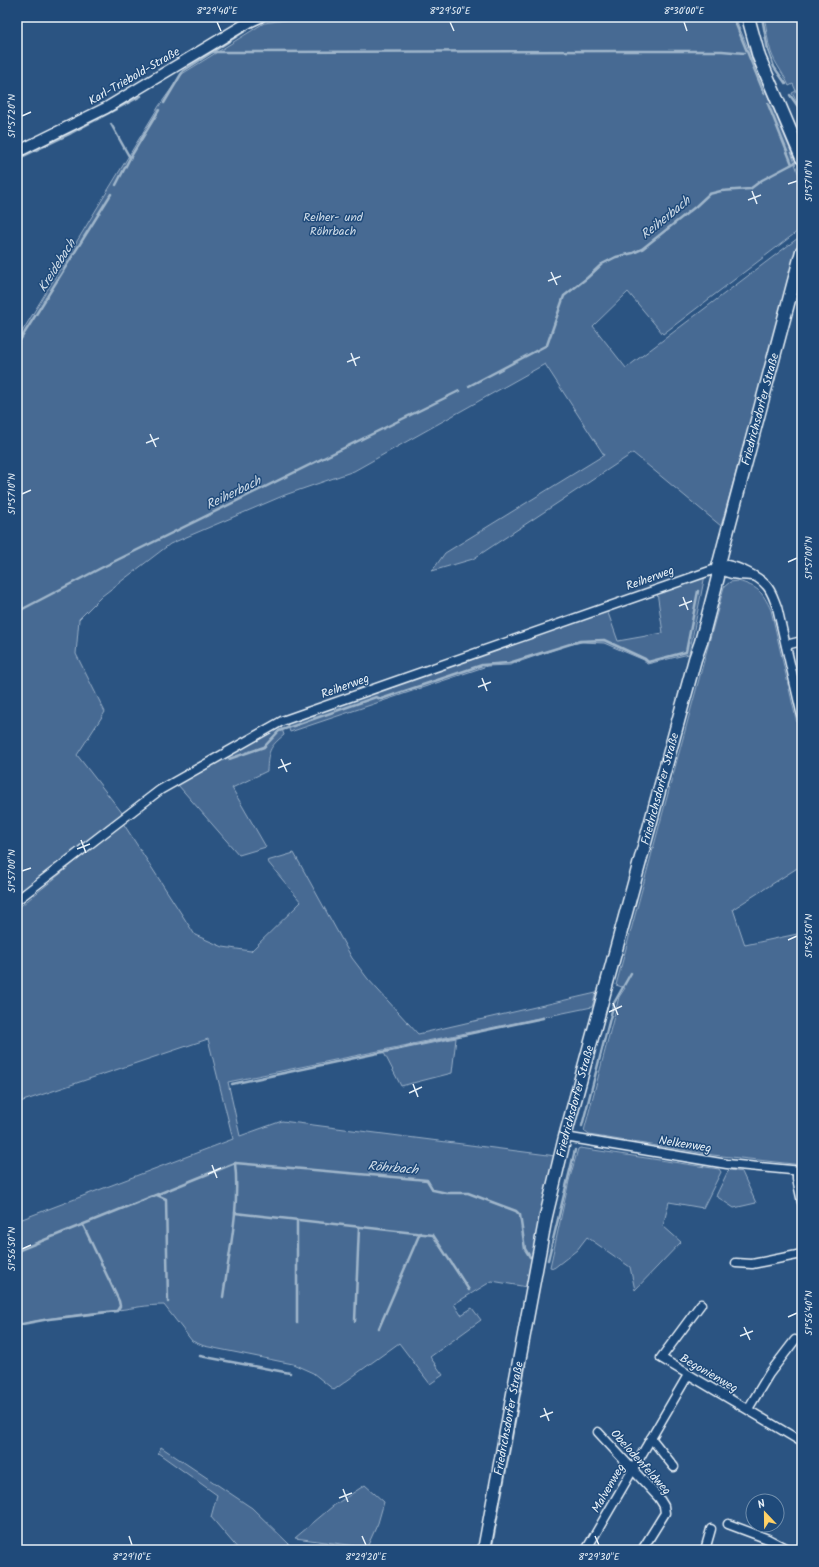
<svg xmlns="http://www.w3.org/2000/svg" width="819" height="1567" font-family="Kalam,sans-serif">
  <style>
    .green { fill: #476b93; stroke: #98aec6 }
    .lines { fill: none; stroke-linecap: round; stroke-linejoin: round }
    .stream { stroke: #a0b6cb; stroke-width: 2.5 }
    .minor-casing { stroke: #e8f1f8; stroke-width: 11 }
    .tertiary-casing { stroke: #e8f1f8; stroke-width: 13 }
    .secondary-casing { stroke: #e8f1f8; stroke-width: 15 }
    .minor { stroke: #1f4a7a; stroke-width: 8 }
    .tertiary { stroke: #1f4a7a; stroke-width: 10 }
    .secondary { stroke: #1f4a7a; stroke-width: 12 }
    .ticks { fill: none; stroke: #e8f1f8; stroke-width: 1.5 }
    .labels { text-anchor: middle; stroke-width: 3; stroke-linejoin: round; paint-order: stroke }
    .street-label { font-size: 12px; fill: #e8f1f8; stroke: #1f4a7a }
    .park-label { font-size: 12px; fill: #d0dde9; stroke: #1f4a7a }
    .water-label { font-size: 13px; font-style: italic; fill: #d0dde9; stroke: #1f4a7a }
    .neatline { fill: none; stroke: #e8f1f8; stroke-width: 1.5 }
    .ticks-label { font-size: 10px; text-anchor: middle; fill: #e8f1f8 }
  </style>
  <rect width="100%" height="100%" fill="#2b5482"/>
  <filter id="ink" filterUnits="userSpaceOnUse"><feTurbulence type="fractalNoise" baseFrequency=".025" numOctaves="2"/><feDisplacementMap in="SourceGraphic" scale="8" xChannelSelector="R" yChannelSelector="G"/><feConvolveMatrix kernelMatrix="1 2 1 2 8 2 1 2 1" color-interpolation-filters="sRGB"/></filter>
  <g filter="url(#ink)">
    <g class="green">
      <path d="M 306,17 L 735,17 L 790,149 L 802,184 L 802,228 L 663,334 L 628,292 L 593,326 L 626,368 L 802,235 L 721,526 L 633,453 L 473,559 L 432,571 L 445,553 L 604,455 L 545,364 L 354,471 L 285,495 L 170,544 L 102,596 L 79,619 L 76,654 L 105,712 L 77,755 L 123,814 L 17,895 L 17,340 L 159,106 L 182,74 L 264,23 Z"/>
      <path d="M 764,17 L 800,17 L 802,19 L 802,112 L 792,93 L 796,91 L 793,84 L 789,86 C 784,74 775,64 771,52 C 767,41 767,28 764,17 Z"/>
      <path d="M 705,575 L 689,654 L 647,664 L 644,660 L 604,643 L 582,642 L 567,645 L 510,665 L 487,666 L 290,732 L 287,723 L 607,610 L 618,641 L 663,633 L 657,592 Z"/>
      <path d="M 738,581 C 758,587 762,591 771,610 L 802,745 L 802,865 L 733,909 L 745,945 L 802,933 L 802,1165 L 713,1155 L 589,1135 L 584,1131 L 619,997 L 625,988 L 616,985 L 724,587 L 730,582 Z"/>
      <path d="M 281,726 L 284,735 C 269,747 268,752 267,771 L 232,788 L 266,847 L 239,855 L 178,785 Z"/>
      <path d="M 123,823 L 195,935 L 223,947 L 251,951 L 301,902 L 267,861 L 294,853 L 352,958 L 368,979 L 418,1034 L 596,993 L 592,1007 L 228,1082 L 240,1136 L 282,1121 L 556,1156 L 540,1214 L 527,1287 L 492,1281 L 454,1304 L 461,1315 L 472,1308 L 481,1320 L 430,1357 L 443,1375 L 430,1384 L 399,1343 L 334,1390 L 313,1373 L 293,1364 L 204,1346 L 192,1341 L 164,1305 C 146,1305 134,1308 118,1310 C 84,1314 50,1317 17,1325 L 17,1221 L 233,1139 L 208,1039 L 17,1103 L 17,909 Z"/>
      <path d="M 456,1038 L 452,1073 L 401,1086 L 384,1053 Z"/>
      <path d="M 580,1148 L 719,1169 L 721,1172 L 703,1208 L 669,1202 L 663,1226 L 681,1242 L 635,1290 L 630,1267 L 587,1237 L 577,1250 L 554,1268 L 550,1267 L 569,1181 L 578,1149 Z"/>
      <path d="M 730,1170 L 742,1172 L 756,1203 L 734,1208 L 716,1196 L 727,1173 Z"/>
      <path d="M 161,1447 L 252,1508 L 289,1544 L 288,1550 L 239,1550 L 211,1517 L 217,1495 L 158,1453 Z"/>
      <path d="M 365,1485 L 384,1502 L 378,1523 L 368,1545 L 364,1547 L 295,1538 L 333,1506 Z"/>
    </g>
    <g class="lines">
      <g class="stream">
        <path d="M 733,17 L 764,93"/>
        <path d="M 762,17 L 768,50 L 774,67 L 786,84"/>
        <path d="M 212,52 L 636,51 L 722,51 L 744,53"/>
        <path d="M 790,95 L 799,108 L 802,118"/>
        <path d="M 164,103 L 183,71 L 248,29"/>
        <path d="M 768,104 L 792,164"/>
        <path d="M 111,124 L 130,158"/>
        <path d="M 17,159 L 71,133 L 141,96"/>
        <path d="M 116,185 L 130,158 L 159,110"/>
        <path d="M 17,345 L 111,194"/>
        <path d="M 469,386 L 547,345 L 564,296 L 587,278 L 602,264 L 616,257 L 633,253 L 642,249 L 695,207 L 709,194 L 721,191 L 750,189 L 762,180 L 800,160"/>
        <path d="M 17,612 L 101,568 L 459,391"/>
        <path d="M 229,759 L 264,747 L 279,731 L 376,697 L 381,699 L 482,665 L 509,663 L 580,641 L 604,640 L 645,659 L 648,662 L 686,652 L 698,591"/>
        <path d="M 232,1084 L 543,1018"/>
        <path d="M 582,1126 L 614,1003 L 631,973"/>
        <path d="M 157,1195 L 166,1199 L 168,1302"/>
        <path d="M 235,1213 L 433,1235 L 469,1290"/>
        <path d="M 297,1220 L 297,1323"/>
        <path d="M 17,1251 L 235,1163 L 427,1180 L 433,1190 L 447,1193 L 468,1193 L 516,1211 L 520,1215 L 525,1249 L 530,1257"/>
        <path d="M 548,1260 L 575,1150"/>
        <path d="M 223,1297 C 229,1253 240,1207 235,1163"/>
        <path d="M 355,1321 L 359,1227"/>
        <path d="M 17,1325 L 49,1319 L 117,1311 L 120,1306 L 119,1301 L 83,1225"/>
        <path d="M 379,1328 L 420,1233"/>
        <path d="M 200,1356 L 290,1373"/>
        <path d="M 491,1550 L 525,1366"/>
      </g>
      <g class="minor-casing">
        <g id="minor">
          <path d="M 718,567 C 728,576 739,575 752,576"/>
          <path d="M 786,645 L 802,641"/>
          <path d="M 17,900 L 160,790 L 282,721 L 727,565 C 738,567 758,576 766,585 C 772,591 774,600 777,607 L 802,716"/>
          <path d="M 565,1137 L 727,1164 L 802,1171"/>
          <path d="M 797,1171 L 797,1179 L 802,1202"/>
          <path d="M 736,1263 L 752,1264 L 802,1254"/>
          <path d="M 701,1304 L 661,1358 L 802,1442"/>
          <path d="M 748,1409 L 769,1374 L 795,1340"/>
          <path d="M 598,1432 L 659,1498 L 664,1506 L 665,1513 L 642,1550"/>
          <path d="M 651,1438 L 674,1467"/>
          <path d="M 728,1524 L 768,1539 L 789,1550"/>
          <path d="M 586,1550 L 688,1375"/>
          <path d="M 705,1550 L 711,1529"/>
        </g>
      </g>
      <g class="tertiary-casing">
        <path id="tertiary" d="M 17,152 L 106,108 L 249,22 L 260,17"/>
      </g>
      <g class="secondary-casing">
        <g id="secondary">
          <path d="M 748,17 L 759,57 L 802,158"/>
          <path id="s1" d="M 484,1550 L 546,1216 L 565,1137 L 695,659 L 701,642 L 718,577 L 718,567 L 802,251"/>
        </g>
      </g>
      <use href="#minor" class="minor"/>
      <use href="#tertiary" class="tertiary"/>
      <use href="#secondary" class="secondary"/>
    </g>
  </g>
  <path class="ticks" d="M 217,22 L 221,31M 450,22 L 454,31M 684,22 L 687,31M 22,116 L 31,112M 788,184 L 797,181M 752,191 L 757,204M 748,200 L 761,195M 551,272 L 557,285M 548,281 L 561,276M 351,353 L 356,366M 347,362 L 360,357M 150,434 L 156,447M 146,443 L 159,438M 22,494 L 31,490M 788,562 L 797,558M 683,597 L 688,610M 679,606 L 692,601M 482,678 L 487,691M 478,687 L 491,682M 281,759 L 287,772M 278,768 L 291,763M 81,840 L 86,853M 77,849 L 90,844M 22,871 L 31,868M 788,940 L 797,936M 613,1003 L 618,1015M 609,1012 L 622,1006M 413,1084 L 418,1097M 409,1093 L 422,1087M 212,1165 L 217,1178M 208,1174 L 221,1168M 22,1249 L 31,1245M 788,1317 L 797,1313M 744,1327 L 750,1340M 740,1336 L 753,1331M 544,1408 L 549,1421M 540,1417 L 553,1412M 343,1489 L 348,1502M 339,1498 L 352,1493M 129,1536 L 132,1545M 362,1536 L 366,1545M 595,1536 L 599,1545"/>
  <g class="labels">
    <g class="street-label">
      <text transform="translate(134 76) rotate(-30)" y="4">Karl-Triebold-Straße</text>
      <text dy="4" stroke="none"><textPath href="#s1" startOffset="1175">Friedrichsdorfer Straße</textPath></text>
      <text transform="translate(650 578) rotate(-20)" y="4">Reiherweg</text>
      <text transform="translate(345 686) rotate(-20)" y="4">Reiherweg</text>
      <text dy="4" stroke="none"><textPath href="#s1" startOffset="782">Friedrichsdorfer Straße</textPath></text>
      <text dy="4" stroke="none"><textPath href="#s1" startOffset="458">Friedrichsdorfer Straße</textPath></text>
      <text transform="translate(685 1144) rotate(9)" y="4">Nelkenweg</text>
      <text transform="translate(709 1373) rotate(30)" y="4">Begonienweg</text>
      <text dy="4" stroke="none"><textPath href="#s1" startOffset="134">Friedrichsdorfer Straße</textPath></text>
      <text transform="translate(641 1462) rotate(48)" y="4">Obelodenfeldweg</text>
      <text transform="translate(608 1488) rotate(-60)" y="4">Malvenweg</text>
    </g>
    <g class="park-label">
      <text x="333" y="221">Reiher- und<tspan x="333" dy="14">Röhrbach</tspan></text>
    </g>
    <g class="water-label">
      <text transform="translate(665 217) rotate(-39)" y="5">Reiherbach</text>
      <text transform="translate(56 265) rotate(-58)" y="5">Kreidebach</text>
      <text transform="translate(233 492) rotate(-26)" y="5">Reiherbach</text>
      <text transform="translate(393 1167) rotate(5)" y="5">Röhrbach</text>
    </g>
  </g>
  <rect width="819" height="1567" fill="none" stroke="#1f4a7a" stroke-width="44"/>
  <g transform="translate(765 1513) rotate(338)"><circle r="19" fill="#1f4a7a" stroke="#6f8dac"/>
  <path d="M0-3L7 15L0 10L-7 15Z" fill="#ffd166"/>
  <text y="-6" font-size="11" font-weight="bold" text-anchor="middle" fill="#e8f1f8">N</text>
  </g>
  <rect x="22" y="22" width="775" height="1523" class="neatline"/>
  <g class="ticks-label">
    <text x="217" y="14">8°29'40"E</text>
    <text x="450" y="14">8°29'50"E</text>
    <text x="684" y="14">8°30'00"E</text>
    <text transform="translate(11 116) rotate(-90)" y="4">51°57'20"N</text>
    <text transform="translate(808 181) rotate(-90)" y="4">51°57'10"N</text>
    <text transform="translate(11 494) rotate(-90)" y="4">51°57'10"N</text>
    <text transform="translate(808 558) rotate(-90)" y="4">51°57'00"N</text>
    <text transform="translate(11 871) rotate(-90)" y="4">51°57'00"N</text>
    <text transform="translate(808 936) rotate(-90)" y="4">51°56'50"N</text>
    <text transform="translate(11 1249) rotate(-90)" y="4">51°56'50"N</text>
    <text transform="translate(808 1313) rotate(-90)" y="4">51°56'40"N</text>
    <text x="132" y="1560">8°29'10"E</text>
    <text x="366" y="1560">8°29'20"E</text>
    <text x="599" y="1560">8°29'30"E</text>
  </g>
</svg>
